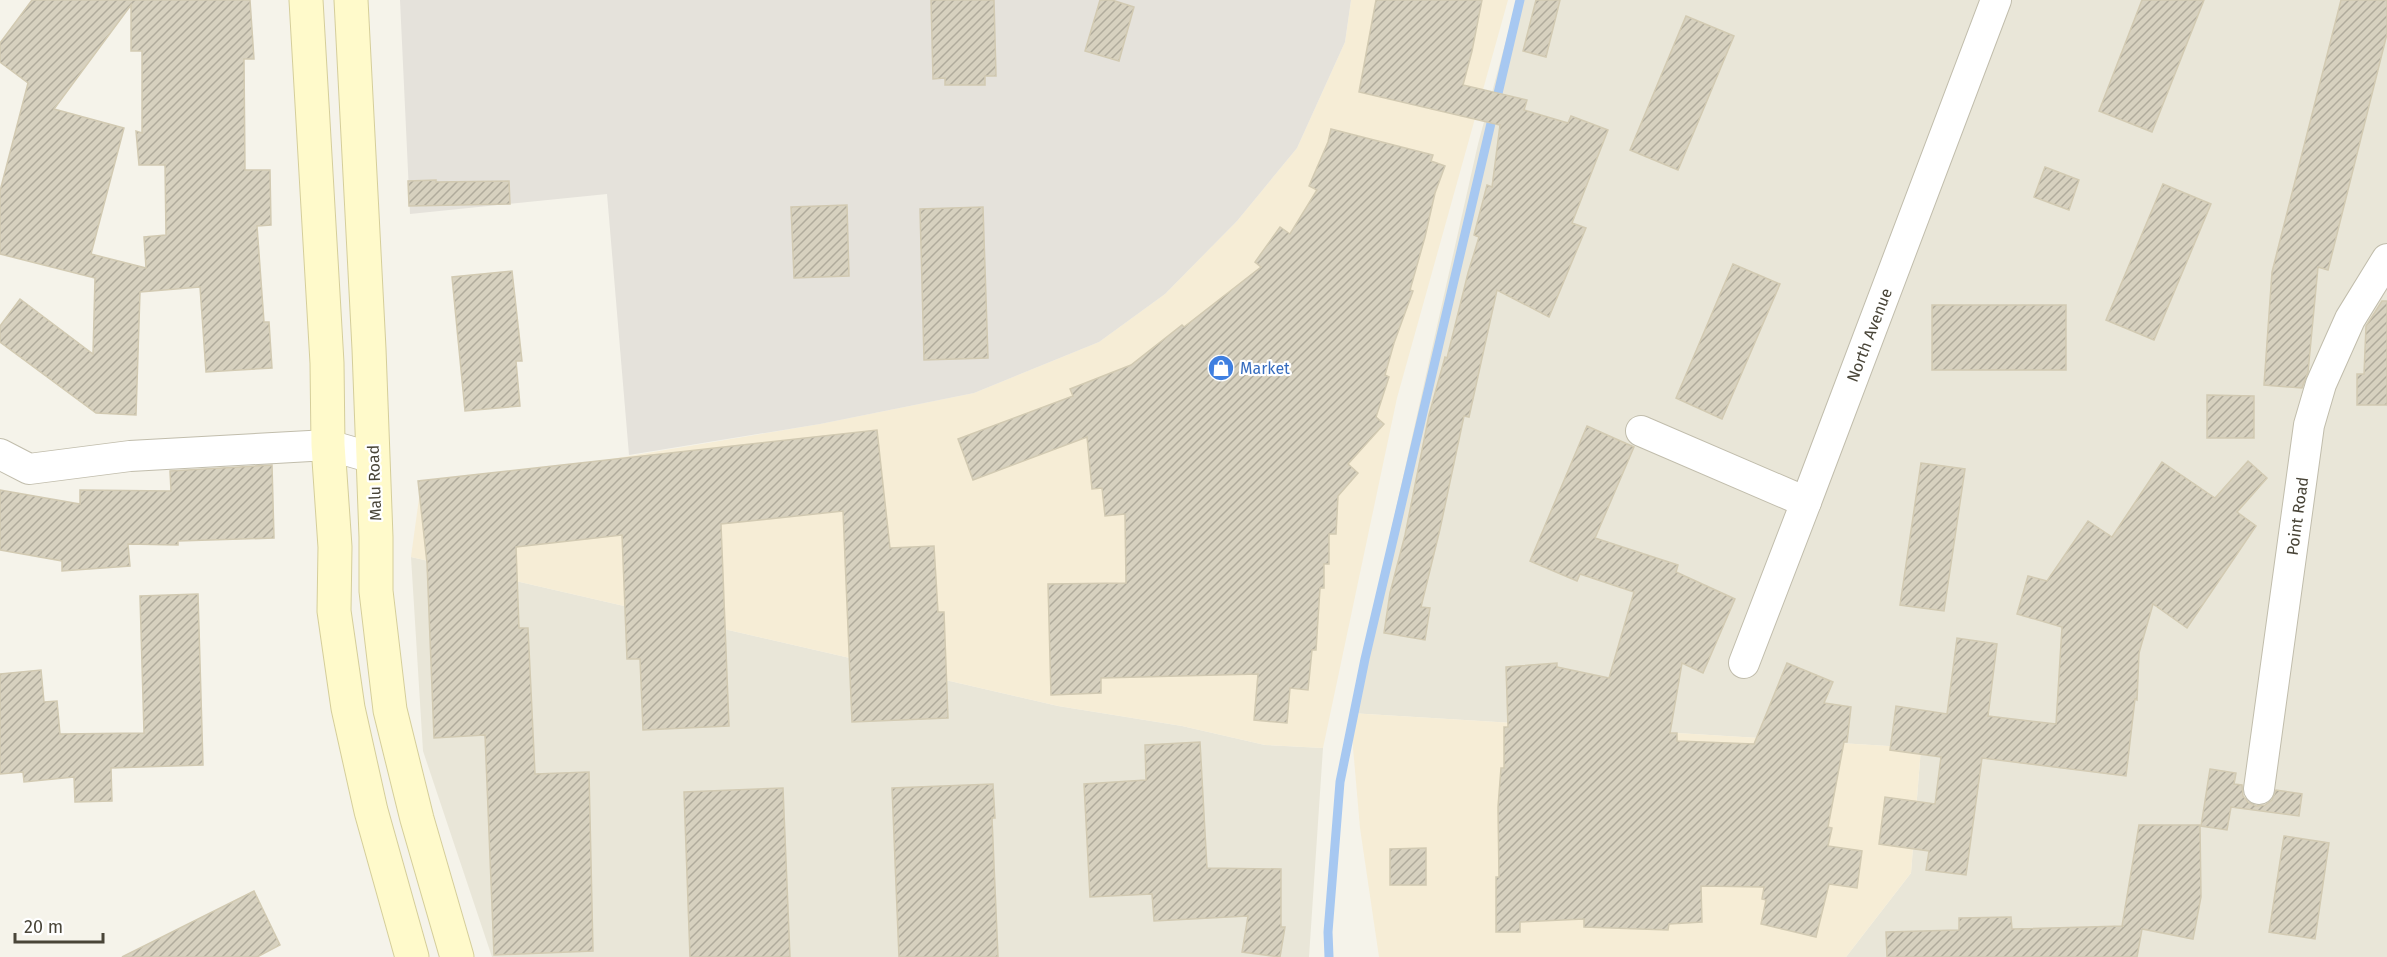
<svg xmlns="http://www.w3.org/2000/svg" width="2387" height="957" font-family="'Fira Sans',sans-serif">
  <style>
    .residential { fill: #e9e6d8 }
    .commercial { fill: #f6edd6 }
    .industrial { fill: #e5e2db }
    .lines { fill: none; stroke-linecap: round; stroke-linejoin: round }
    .stream { stroke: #a7c8f1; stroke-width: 9 }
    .building { fill: url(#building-hatch); stroke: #d2cab2; stroke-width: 1.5; fill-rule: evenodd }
    .minor-casing { stroke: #c1bdac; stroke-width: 32 }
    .secondary-casing { stroke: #d5ce9a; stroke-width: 35 }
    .minor { stroke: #fff; stroke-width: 30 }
    .secondary { stroke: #fffacb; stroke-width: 33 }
    .labels { text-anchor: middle; stroke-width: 4.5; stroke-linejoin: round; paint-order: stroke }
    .street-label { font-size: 16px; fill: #494538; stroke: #fff }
    .shop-label { font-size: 16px; fill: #366cbe; stroke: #fff; text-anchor: start }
  </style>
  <defs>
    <pattern id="building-hatch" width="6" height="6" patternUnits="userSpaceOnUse" patternTransform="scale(1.5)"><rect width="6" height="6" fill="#d7d1bf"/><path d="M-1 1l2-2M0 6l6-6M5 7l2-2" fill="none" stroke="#b0ab9c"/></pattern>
  </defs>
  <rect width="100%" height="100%" fill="#f5f3ea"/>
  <g class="residential">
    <path d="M 1517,0 L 2387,0 L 2387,957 L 1846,957 L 1911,873 L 1921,748 L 1350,713 L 1478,144 Z"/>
    <path d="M 411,557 L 1058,706 L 1182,726 L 1265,745 L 1323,748 L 1309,957 L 492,957 L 423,751 Z"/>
  </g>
  <g class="commercial">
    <path d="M 1351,0 L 1508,0 L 1397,398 L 1323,748 L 1265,745 L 1182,726 L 1058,706 L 411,557 L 420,491 L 820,424 L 974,393 L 1099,342 L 1165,294 L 1237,221 L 1297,148 L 1345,42 Z"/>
    <path d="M 1350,713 L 1921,748 L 1911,873 L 1846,957 L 1379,957 L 1360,828 Z"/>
  </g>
  <path class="industrial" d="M 400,0 L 1351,0 L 1345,42 L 1297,148 L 1237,221 L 1165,294 L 1099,342 L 974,393 L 820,424 L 629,455 L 607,194 L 410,214 Z"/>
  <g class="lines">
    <path class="stream" d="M 1329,957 L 1328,932 L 1340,782 L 1365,659 L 1520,0"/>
  </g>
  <g class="building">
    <path d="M 32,0 L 250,0 L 254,59 L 244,59 L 245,170 L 270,170 L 271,225 L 257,226 L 264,322 L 269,322 L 272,368 L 206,372 L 200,287 L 140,292 L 136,415 L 96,413 L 0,342 L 0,326 L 20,299 L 93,354 L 95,278 L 0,254 L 0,191 L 28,83 L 0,62 L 0,43 ZM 131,5 L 131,51 L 142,51 L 142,133 L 136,131 L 139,165 L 165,165 L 166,235 L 144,237 L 146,268 L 91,254 L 124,128 L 54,109 Z"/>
    <path d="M 931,0 L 994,0 L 996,76 L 985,76 L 985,85 L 945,85 L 945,78 L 933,79 Z"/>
    <path d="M 1100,0 L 1112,0 L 1134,7 L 1119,61 L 1085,51 Z"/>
    <path d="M 1376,0 L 1482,0 L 1472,51 L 1463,85 L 1527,100 L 1524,110 L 1568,123 L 1571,116 L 1608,130 L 1572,223 L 1586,228 L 1549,317 L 1497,290 L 1469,417 L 1464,416 L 1440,529 L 1421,607 L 1430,608 L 1425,640 L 1384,633 L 1390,593 L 1405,535 L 1429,415 L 1445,357 L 1447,358 L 1468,273 L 1479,237 L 1474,235 L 1487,185 L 1492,187 L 1500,125 L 1359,92 Z"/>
    <path d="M 1536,0 L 1560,0 L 1546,57 L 1523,51 Z"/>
    <path d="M 2142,0 L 2204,0 L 2152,132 L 2099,111 Z"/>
    <path d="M 2341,0 L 2387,0 L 2387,34 L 2328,270 L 2318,267 L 2308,372 L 2302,388 L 2264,385 L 2272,272 Z"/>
    <path d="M 1686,16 L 1734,36 L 1678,170 L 1630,150 Z"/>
    <path d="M 1331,129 L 1433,155 L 1431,161 L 1445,166 L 1435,193 L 1425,237 L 1410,290 L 1413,291 L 1394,343 L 1385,375 L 1389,377 L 1376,417 L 1384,424 L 1348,464 L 1358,473 L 1338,496 L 1336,534 L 1329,534 L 1329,564 L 1324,564 L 1324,588 L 1320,588 L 1316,650 L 1312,650 L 1308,690 L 1290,688 L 1287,723 L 1254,720 L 1258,674 L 1101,678 L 1101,693 L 1051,695 L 1048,584 L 1126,583 L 1125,514 L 1105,516 L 1102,488 L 1092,489 L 1087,437 L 973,480 L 958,439 L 1073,396 L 1070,389 L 1131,365 L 1182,325 L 1184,327 L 1261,267 L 1255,262 L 1280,227 L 1290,234 L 1317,190 L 1309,186 L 1328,142 Z"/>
    <path d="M 2045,167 L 2079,180 L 2069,210 L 2034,197 Z"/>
    <path d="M 436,180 L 436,182 L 509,181 L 510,204 L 409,206 L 408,181 Z"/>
    <path d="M 2163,184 L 2211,204 L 2154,340 L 2106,320 Z"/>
    <path d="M 847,205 L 849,276 L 794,278 L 791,207 Z"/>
    <path d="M 983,207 L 988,358 L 924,360 L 920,209 Z"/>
    <path d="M 1733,264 L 1780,284 L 1722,419 L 1676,398 Z"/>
    <path d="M 512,271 L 522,361 L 516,361 L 520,406 L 465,411 L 452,277 Z"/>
    <path d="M 2382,301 L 2387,301 L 2387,405 L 2357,405 L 2357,374 L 2364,374 L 2366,326 Z"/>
    <rect x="1932" y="305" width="134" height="65"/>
    <path d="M 2207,395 L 2254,396 L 2254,438 L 2207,438 Z"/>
    <path d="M 1587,426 L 1634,447 L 1595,538 L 1678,565 L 1676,572 L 1735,599 L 1703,673 L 1682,663 L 1670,733 L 1677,733 L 1677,741 L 1754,744 L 1787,663 L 1833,682 L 1824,703 L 1851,707 L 1847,742 L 1844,742 L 1828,827 L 1832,828 L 1828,846 L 1862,851 L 1857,888 L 1829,884 L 1816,937 L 1761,924 L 1766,900 L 1762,899 L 1764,887 L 1701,886 L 1702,922 L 1669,924 L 1668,930 L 1584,927 L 1584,919 L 1520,922 L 1520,932 L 1496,932 L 1496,877 L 1499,877 L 1498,807 L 1501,768 L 1504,768 L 1504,727 L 1508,727 L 1506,667 L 1557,663 L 1557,667 L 1609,678 L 1634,592 L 1580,574 L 1577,581 L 1530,561 Z"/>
    <path d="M 877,430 L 890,548 L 934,546 L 938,612 L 944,612 L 948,718 L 852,722 L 843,511 L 721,524 L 729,726 L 643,730 L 640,659 L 627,659 L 622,535 L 516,547 L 519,628 L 528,628 L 535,774 L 589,772 L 593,951 L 494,955 L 485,735 L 434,738 L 427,563 L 418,481 Z"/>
    <path d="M 2248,461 L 2267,478 L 2237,512 L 2256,526 L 2187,628 L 2153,604 L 2139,653 L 2137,700 L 2135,699 L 2126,776 L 1982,758 L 1966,875 L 1926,870 L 1929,851 L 1879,844 L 1885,797 L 1935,804 L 1941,757 L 1890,750 L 1896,706 L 1947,714 L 1957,638 L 1997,644 L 1988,716 L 2056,724 L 2062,627 L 2017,614 L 2028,576 L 2047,581 L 2088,521 L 2112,537 L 2162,462 L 2215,498 Z"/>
    <path d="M 1921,463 L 1965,469 L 1944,611 L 1900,605 Z"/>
    <path d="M 272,465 L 274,538 L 178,541 L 178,545 L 128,544 L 130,566 L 62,571 L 62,561 L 0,550 L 0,490 L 80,504 L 80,490 L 171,491 L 170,471 Z"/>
    <path d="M 198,594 L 203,765 L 111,768 L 112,801 L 75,802 L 74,777 L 24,782 L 23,772 L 0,774 L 0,674 L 41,670 L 44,702 L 57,701 L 60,734 L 144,733 L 140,596 Z"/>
    <path d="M 1200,742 L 1207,868 L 1281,869 L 1281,927 L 1285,927 L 1280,957 L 1242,952 L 1248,916 L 1154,921 L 1152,894 L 1090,897 L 1084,784 L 1146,780 L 1145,745 Z"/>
    <path d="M 2210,769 L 2236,773 L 2234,784 L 2242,785 L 2243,796 L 2248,802 L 2256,806 L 2265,805 L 2272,800 L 2276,790 L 2302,794 L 2299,816 L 2231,807 L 2227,830 L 2201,826 Z"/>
    <path d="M 993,784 L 995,818 L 992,818 L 998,957 L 899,957 L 892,788 Z"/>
    <path d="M 783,788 L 790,957 L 690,957 L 684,792 Z"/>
    <path d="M 2139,825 L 2200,825 L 2201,897 L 2193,939 L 2142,929 L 2137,957 L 1887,957 L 1886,932 L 1959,930 L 1959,918 L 2011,917 L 2012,929 L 2124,926 L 2122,926 Z"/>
    <path d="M 2284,836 L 2329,843 L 2315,939 L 2269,932 Z"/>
    <path d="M 1426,848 L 1426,885 L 1390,885 L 1390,849 Z"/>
    <path d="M 254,891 L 280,945 L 257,957 L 122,957 Z"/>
  </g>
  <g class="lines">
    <g class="minor-casing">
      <g id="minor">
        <path d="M 1641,431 L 1806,502 L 1996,0"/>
        <path d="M 0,454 L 29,469 L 130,456 L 328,445 L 373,458"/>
        <path d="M 1744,663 L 1806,502"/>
        <path d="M 2259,789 L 2309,425 L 2321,384 L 2350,319 L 2387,259"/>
      </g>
    </g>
    <g class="secondary-casing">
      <g id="secondary">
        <path d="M 306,0 L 327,363 L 328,445 L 335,547 L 334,611 L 348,708 L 371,811 L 412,957"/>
        <path d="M 351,0 L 369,349 L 376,537 L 376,591 L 390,710 L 417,819 L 457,957"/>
      </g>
    </g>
    <use href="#minor" class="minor"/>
    <use href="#secondary" class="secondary"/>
  </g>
  <defs>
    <g id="shop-disc" transform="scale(1.35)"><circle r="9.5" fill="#3f7fe0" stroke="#fff"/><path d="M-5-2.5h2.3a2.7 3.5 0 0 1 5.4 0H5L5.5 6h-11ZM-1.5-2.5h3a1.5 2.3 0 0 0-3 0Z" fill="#fff"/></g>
  </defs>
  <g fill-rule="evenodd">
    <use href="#shop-disc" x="1221" y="368"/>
  </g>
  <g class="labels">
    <g class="street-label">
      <text transform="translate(1869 335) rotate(-69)" y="6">North Avenue</text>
      <text transform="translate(374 483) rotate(-92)" y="6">Malu Road</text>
      <text transform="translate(2297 516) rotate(-82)" y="6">Point Road</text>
    </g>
    <g class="shop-label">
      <text x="1240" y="374">Market</text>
    </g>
  </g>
  <path d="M15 933v9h88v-9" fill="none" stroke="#494538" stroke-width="3"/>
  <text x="24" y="933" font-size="18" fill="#494538" stroke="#ffffff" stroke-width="4.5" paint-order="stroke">20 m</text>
</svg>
